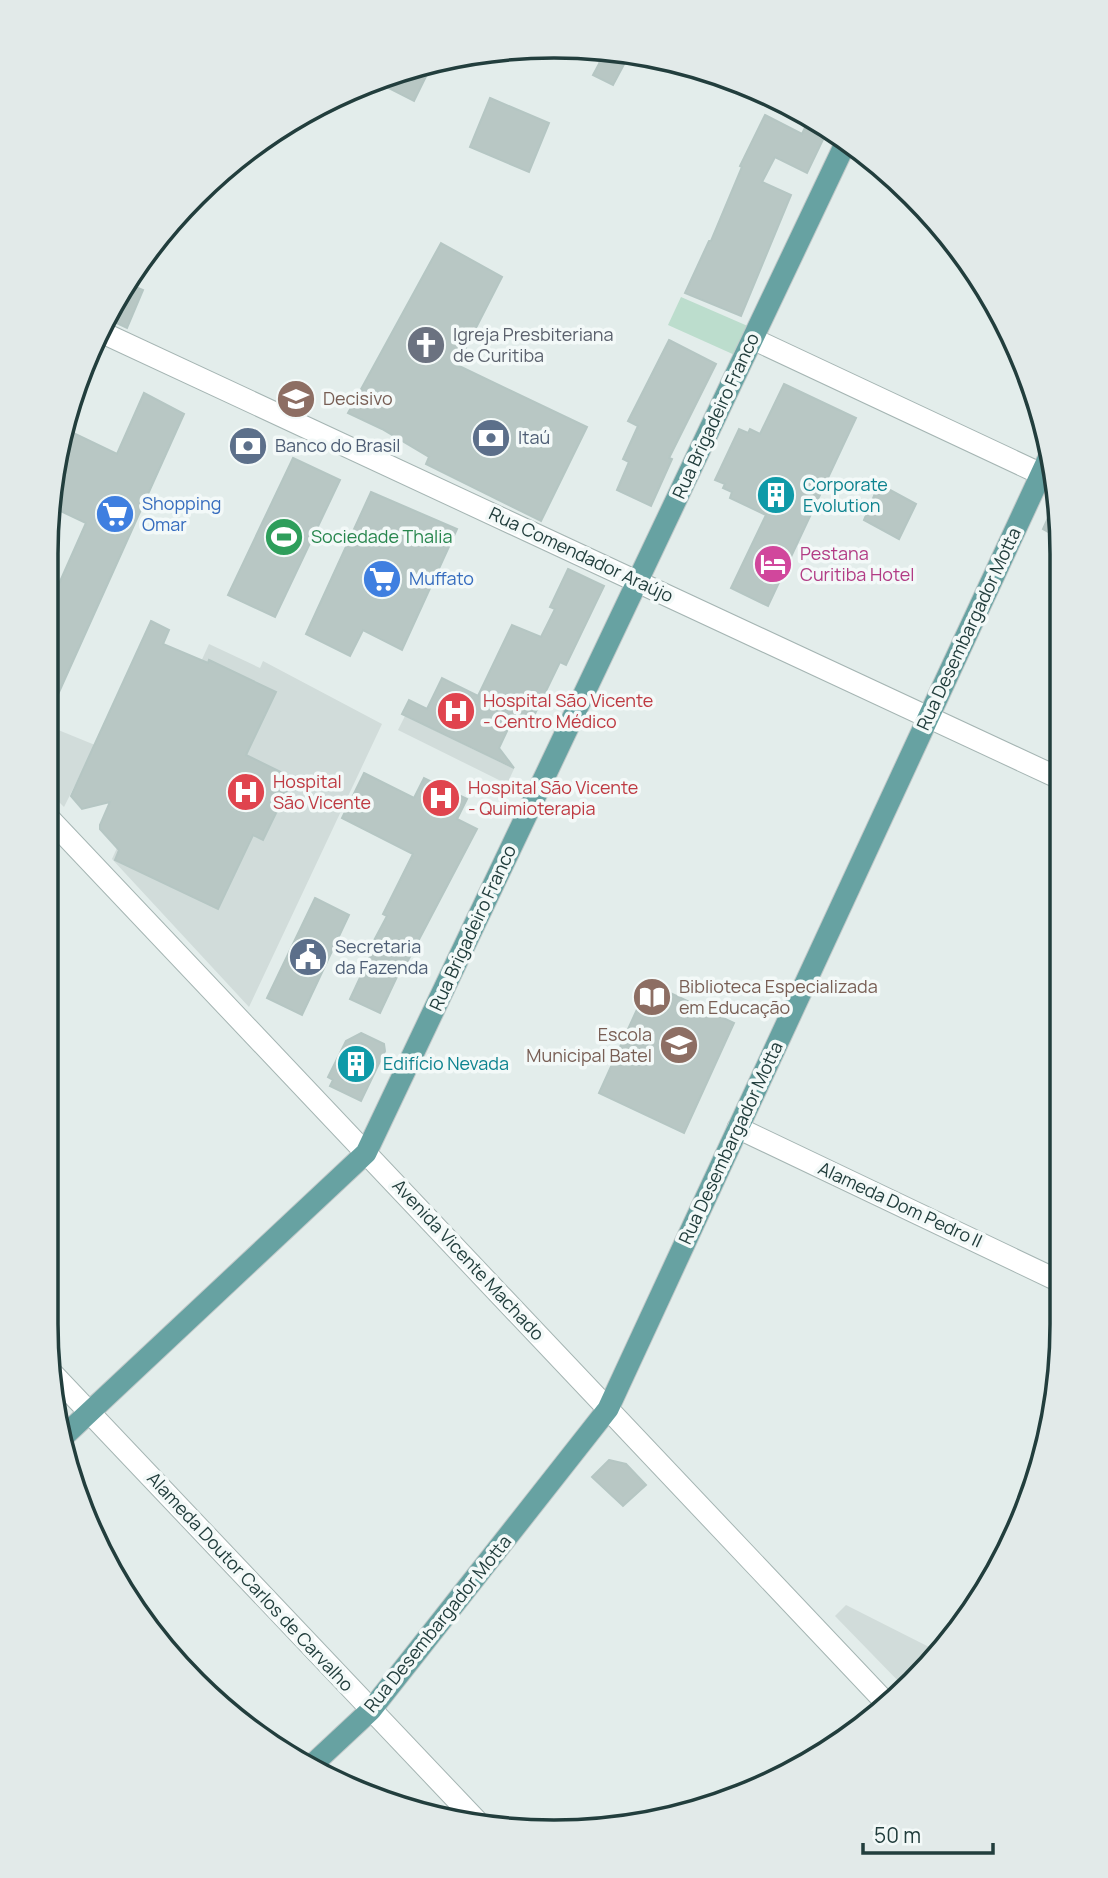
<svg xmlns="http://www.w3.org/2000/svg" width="1108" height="1878" font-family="Manrope,sans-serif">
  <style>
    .built { fill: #d1dcda }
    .green { fill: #bcddcd }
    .building { fill: #b8c7c4; stroke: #b5c6c3; stroke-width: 2 }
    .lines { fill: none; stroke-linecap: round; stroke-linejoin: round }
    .minor-casing { stroke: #a5b5b3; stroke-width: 23 }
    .major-casing { stroke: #c1c9c9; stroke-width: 23 }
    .minor { stroke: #fff; stroke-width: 21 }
    .major { stroke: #67a2a2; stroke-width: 21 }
    .labels { text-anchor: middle; stroke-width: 7; stroke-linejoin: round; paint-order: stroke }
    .worship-label { font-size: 18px; fill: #5b616d; stroke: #f3f9f8; text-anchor: start }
    .education-label { font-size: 18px; fill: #785e54; stroke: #f3f9f8; text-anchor: start }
    .street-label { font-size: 18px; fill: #223e3d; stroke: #f3f9f8 }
    .service-label { font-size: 18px; fill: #4e5e75; stroke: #f3f9f8; text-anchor: start }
    .culture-label { font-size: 18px; fill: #0d838f; stroke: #f3f9f8; text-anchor: start }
    .shop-label { font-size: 18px; fill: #366cbe; stroke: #f3f9f8; text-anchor: start }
    .leisure-label { font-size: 18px; fill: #27864d; stroke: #f3f9f8; text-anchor: start }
    .hotel-label { font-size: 18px; fill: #b23c85; stroke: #f3f9f8; text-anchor: start }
    .health-label { font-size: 18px; fill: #be3a42; stroke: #f3f9f8; text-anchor: start }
    .rim { fill: none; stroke: #223e3d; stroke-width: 3.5 }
  </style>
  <rect width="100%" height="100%" fill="#e3edeb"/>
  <g class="built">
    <path d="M 209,644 L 260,668 L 263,661 L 382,724 L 249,1007 L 112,859 Z"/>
    <path d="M 405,716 L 514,769 L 507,784 L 398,730 Z"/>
    <path d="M 46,725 L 95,745 L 64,807 L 46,789 Z"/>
    <path d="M 846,1605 L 937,1651 L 905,1688 L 835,1616 Z"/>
  </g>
  <path class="green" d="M 681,297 L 750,327 L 737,356 L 668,325 Z"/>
  <g class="building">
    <path d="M 574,48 L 574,47 L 630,53 L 613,85 L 593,75 L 600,62 Z"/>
    <path d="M 433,62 L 414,101 L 373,80 L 417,67 Z"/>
    <path d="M 490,98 L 549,123 L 529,172 L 470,147 Z"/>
    <path d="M 765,115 L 802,134 L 810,117 L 829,127 L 807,173 L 775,157 L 762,182 L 791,195 L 741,316 L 685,293 L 709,241 L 711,241 L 742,167 L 740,166 Z"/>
    <path d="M 441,243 L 502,277 L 457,365 L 587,427 L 541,521 L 426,464 L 429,457 L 382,429 L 348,413 Z"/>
    <path d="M 126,283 L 143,290 L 127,328 L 108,319 Z"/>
    <path d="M 669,340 L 716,364 L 669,458 L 672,459 L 651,506 L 617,490 L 629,462 L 623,459 L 638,426 L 628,421 Z"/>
    <path d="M 784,384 L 856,418 L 768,606 L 731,588 L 766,515 L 730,498 L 732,492 L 723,488 L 725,484 L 715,480 L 739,429 L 748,433 L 750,429 L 760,434 Z"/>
    <path d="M 144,393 L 184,414 L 46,721 L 46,613 L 86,523 L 50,506 L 65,429 L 117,454 Z"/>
    <path d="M 242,431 L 263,440 L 254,461 L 233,452 Z"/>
    <path d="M 293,458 L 340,480 L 275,617 L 228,595 Z"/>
    <path d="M 879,484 L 916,504 L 899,539 L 864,520 Z"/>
    <path d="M 371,492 L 457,529 L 402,650 L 363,630 L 350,656 L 306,634 Z"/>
    <path d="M 1057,498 L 1061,520 L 1061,539 L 1043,529 Z"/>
    <path d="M 568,569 L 604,586 L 566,665 L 560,662 L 532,720 L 516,712 L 499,748 L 514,768 L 402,714 L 409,700 L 427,709 L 442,678 L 478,696 L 512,625 L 541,637 L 555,609 L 550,607 Z"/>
    <path d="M 151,621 L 169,630 L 163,644 L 208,663 L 209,660 L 276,692 L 246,755 L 293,778 L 263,840 L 253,835 L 218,909 L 115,860 L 119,850 L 100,829 L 100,825 L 110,802 L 82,809 L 71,796 Z"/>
    <path d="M 364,773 L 414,798 L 424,778 L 467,799 L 457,819 L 477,829 L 404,968 L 402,966 L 380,1013 L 350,999 L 372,952 L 369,950 L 387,916 L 383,914 L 413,854 L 342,818 Z"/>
    <path d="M 315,898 L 349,915 L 302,1015 L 267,998 Z"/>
    <path d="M 649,983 L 734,1023 L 684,1133 L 599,1093 Z"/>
    <path d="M 361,1033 L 384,1044 L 385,1051 L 361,1101 L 330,1086 L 333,1080 L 328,1077 L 346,1041 Z"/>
    <path d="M 609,1460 L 626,1464 L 646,1485 L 623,1506 L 592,1477 Z"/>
  </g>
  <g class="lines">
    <g class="minor-casing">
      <g id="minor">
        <path d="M 101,332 L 1061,779"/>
        <path d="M 753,339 L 1041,474"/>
        <path d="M 46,815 L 889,1706"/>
        <path d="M 738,1128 L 1061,1282"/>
        <path d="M 54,1375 L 476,1820"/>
      </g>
    </g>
    <g class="major-casing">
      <g id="major">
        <path d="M 64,1436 L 366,1153 L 847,140"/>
        <path d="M 312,1765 L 371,1710 L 608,1409 L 1049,457"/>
      </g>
    </g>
    <use href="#minor" class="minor"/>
    <use href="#major" class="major"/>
  </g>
  <defs>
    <g id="church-disc" transform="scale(2.0125)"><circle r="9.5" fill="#6b7280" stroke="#f3f9f8"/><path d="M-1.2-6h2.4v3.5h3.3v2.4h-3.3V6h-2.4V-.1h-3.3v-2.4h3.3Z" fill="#fff"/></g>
    <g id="school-disc" transform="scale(2.0125)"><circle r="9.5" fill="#8d6e63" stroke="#f3f9f8"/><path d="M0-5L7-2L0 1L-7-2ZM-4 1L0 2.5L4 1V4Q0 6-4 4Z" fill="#fff"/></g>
    <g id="bank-disc" transform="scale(2.0125)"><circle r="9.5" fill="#5c6f8a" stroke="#f3f9f8"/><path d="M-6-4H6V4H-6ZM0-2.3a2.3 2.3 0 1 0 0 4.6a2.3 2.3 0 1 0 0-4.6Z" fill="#fff"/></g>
    <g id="building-disc" transform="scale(2.0125)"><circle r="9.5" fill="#0f9aa8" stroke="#f3f9f8"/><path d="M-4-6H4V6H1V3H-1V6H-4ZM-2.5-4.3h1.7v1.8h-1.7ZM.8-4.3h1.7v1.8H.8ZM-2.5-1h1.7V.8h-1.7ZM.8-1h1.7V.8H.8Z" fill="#fff"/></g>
    <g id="supermarket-disc" transform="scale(2.0125)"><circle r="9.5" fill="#3f7fe0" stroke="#f3f9f8"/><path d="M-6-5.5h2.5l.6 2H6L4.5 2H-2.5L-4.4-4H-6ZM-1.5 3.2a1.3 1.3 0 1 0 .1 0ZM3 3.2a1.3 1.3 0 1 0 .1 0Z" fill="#fff"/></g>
    <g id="stadium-disc" transform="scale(2.0125)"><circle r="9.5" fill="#2e9e5b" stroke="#f3f9f8"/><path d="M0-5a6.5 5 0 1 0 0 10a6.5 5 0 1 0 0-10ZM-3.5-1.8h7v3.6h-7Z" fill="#fff"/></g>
    <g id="hotel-disc" transform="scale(2.0125)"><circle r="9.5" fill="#d1479c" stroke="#f3f9f8"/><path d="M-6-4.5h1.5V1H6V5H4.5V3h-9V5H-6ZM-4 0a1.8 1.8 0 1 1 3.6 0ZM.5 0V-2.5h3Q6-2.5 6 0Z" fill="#fff"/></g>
    <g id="hospital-disc" transform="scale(2.0125)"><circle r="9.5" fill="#e0444e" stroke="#f3f9f8"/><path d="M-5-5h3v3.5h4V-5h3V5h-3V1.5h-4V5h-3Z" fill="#fff"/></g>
    <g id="civic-disc" transform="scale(2.0125)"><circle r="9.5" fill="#5c6f8a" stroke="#f3f9f8"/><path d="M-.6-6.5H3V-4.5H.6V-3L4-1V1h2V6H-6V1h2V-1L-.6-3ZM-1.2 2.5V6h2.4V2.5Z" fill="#fff"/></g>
    <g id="library-disc" transform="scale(2.0125)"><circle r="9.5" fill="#8d6e63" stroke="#f3f9f8"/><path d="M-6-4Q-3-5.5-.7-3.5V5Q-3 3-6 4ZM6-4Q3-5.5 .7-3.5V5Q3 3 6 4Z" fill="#fff"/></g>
  </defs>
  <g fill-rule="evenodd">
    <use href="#church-disc" x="426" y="345"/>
    <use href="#school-disc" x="296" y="399"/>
    <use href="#bank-disc" x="491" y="438"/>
    <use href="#bank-disc" x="248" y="446"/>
    <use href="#building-disc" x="776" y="495"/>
    <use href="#supermarket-disc" x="115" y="514"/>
    <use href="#stadium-disc" x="284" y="537"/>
    <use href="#hotel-disc" x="773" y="564"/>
    <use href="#supermarket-disc" x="382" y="579"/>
    <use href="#hospital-disc" x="456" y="711"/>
    <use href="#hospital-disc" x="246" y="792"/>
    <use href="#hospital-disc" x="441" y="798"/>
    <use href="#civic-disc" x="308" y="957"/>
    <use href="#library-disc" x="652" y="997"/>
    <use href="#school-disc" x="679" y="1045"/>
    <use href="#building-disc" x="356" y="1064"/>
  </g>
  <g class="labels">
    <g class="worship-label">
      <text x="453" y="341">Igreja Presbiteriana<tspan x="453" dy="21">de Curitiba</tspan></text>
    </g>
    <g class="education-label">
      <text x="323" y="405">Decisivo</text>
      <text x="679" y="993">Biblioteca Especializada<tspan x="679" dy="21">em Educação</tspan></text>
      <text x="652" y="1041" text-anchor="end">Escola<tspan x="652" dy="21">Municipal Batel</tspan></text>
    </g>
    <g class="street-label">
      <text transform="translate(716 416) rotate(-65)" y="6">Rua Brigadeiro Franco</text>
      <text transform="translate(581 555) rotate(25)" y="6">Rua Comendador Araújo</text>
      <text transform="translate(969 629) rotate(-65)" y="6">Rua Desembargador Motta</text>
      <text transform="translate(473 928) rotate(-65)" y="6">Rua Brigadeiro Franco</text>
      <text transform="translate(731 1143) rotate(-65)" y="6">Rua Desembargador Motta</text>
      <text transform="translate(900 1205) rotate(25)" y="6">Alameda Dom Pedro II</text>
      <text transform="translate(468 1260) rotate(47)" y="6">Avenida Vicente Machado</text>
      <text transform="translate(250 1582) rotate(47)" y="6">Alameda Doutor Carlos de Carvalho</text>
      <text transform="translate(438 1624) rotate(-51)" y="6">Rua Desembargador Motta</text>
    </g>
    <g class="service-label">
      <text x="518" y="444">Itaú</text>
      <text x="275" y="452">Banco do Brasil</text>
      <text x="335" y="953">Secretaria<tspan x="335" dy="21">da Fazenda</tspan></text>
    </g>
    <g class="culture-label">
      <text x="803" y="491">Corporate<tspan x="803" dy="21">Evolution</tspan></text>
      <text x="383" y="1070">Edifício Nevada</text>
    </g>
    <g class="shop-label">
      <text x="142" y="510">Shopping<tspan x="142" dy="21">Omar</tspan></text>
      <text x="409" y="585">Muffato</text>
    </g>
    <g class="leisure-label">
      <text x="311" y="543">Sociedade Thalia</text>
    </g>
    <g class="hotel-label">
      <text x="800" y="560">Pestana<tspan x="800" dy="21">Curitiba Hotel</tspan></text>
    </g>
    <g class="health-label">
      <text x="483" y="707">Hospital São Vicente<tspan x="483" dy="21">- Centro Médico</tspan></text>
      <text x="273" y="788">Hospital<tspan x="273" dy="21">São Vicente</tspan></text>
      <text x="468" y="794">Hospital São Vicente<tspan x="468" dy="21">- Quimioterapia</tspan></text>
    </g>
  </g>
  <path d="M0 0H1108V1878H0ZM554 58H554A496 496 0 0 1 1050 554V1324A496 496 0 0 1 554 1820H554A496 496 0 0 1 58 1324V554A496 496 0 0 1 554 58Z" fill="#e2eae9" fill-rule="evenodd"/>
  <path class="rim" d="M554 58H554A496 496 0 0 1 1050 554V1324A496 496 0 0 1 554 1820H554A496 496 0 0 1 58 1324V554A496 496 0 0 1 554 58Z"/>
  <path d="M863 1843v10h130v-10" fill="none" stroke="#223e3d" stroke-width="3.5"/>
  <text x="874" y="1843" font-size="21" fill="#223e3d" stroke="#f3f9f8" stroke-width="5" paint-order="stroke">50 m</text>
</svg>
